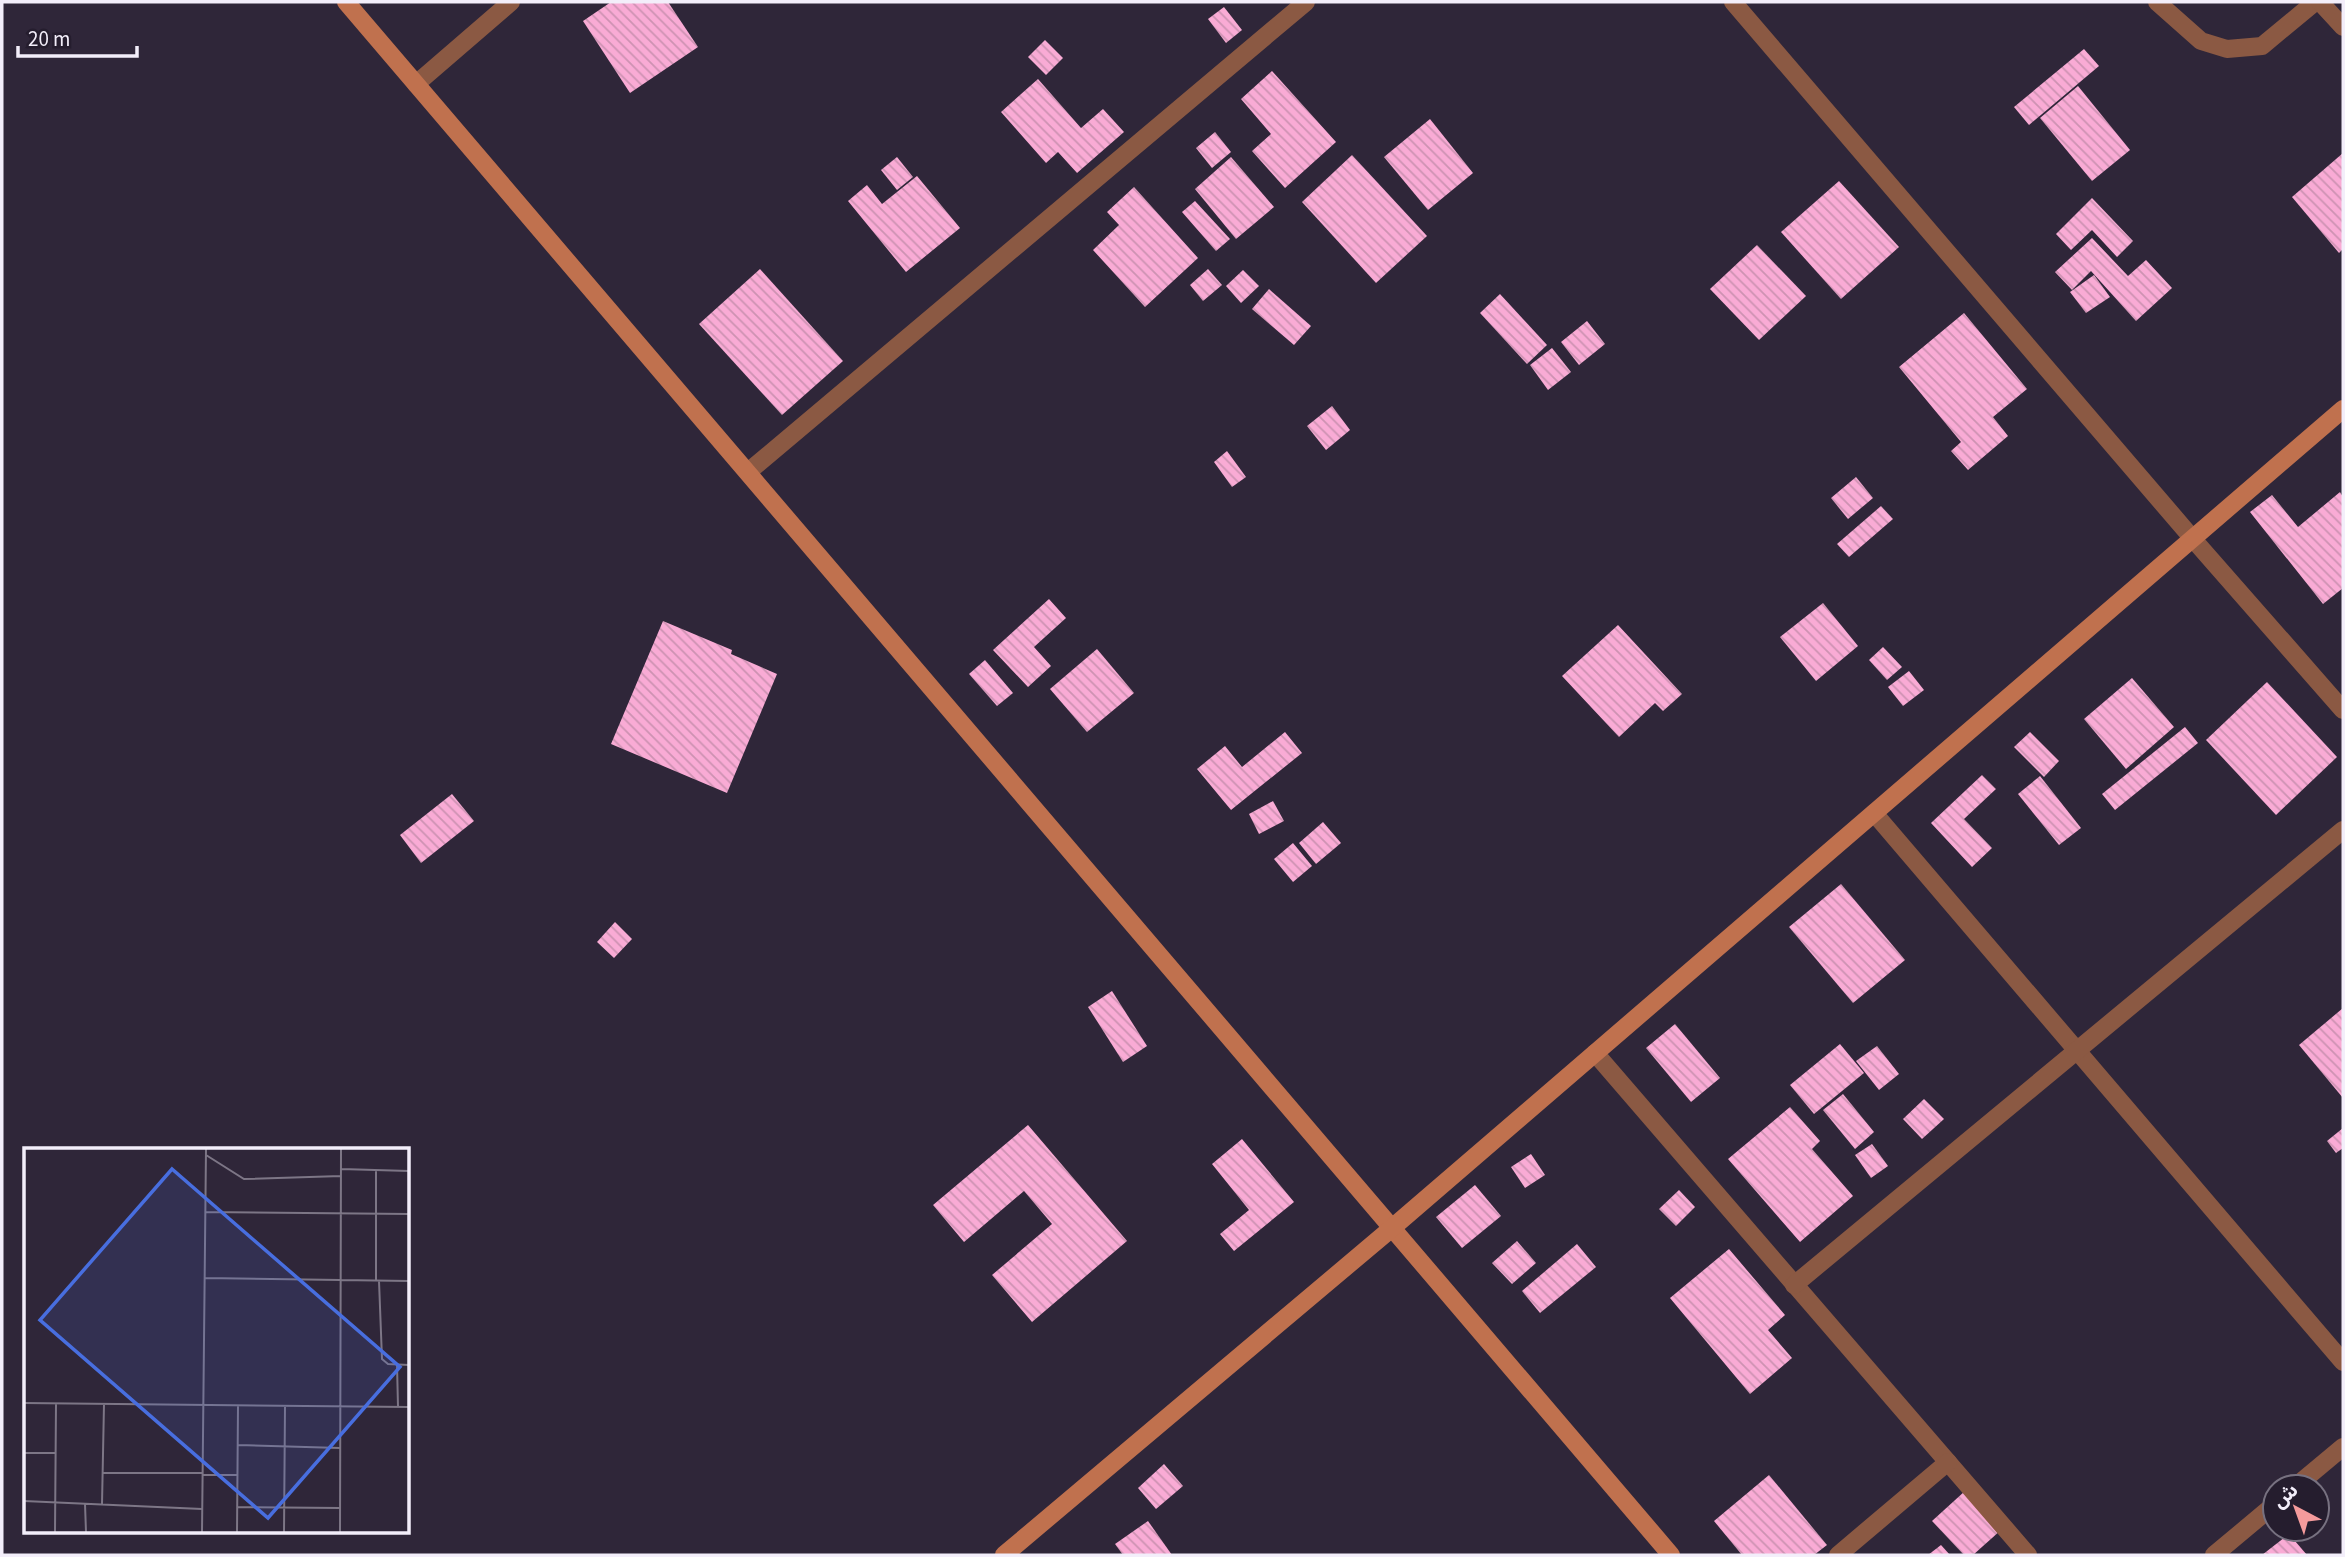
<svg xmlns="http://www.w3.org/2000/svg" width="2345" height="1557" font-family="'Source Sans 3','Noto Sans Arabic',sans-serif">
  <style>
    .building { fill: url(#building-back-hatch) }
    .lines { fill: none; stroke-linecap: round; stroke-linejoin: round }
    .street { stroke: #8b5943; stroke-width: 18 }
    .secondary { stroke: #c0714e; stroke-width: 18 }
    .inset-road { fill: none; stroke: #7d7686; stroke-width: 2 }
    .view { fill: #486edf; fill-opacity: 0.15; stroke: #486edf; stroke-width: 3.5 }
    .inset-edge { fill: none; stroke: #f3eefa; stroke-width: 3.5 }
  </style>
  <defs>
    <pattern id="building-back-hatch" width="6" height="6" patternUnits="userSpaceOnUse" patternTransform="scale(1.75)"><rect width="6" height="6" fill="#f9abd5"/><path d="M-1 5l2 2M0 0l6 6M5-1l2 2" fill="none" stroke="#cd92b2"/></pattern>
  </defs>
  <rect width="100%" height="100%" fill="#2f2639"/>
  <g class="building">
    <path d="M 611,2 L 668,2 L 698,47 L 630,93 L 583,21 Z"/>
    <path d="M 1224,7 L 1242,30 L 1226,43 L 1208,19 Z"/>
    <path d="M 1045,40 L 1063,58 L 1046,75 L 1028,57 Z"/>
    <path d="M 2084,49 L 2099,66 L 2029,125 L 2014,107 Z"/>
    <path d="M 1272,71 L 1336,142 L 1285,188 L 1252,151 L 1271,134 L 1241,99 Z"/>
    <path d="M 1038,79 L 1081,128 L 1103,109 L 1124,132 L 1077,173 L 1058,152 L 1046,163 L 1001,112 Z"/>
    <path d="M 2078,86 L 2130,150 L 2092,181 L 2040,118 Z"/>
    <path d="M 1430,119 L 1473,173 L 1428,210 L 1384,157 Z"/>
    <path d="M 1215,132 L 1231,152 L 1212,168 L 1196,148 Z"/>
    <path d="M 2343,153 L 2343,249 L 2339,253 L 2292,197 Z"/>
    <path d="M 1352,155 L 1427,236 L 1376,283 L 1302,202 Z"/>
    <path d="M 897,157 L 913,177 L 897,190 L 881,170 Z"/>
    <path d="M 1231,157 L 1274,207 L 1236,239 L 1195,189 Z"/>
    <path d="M 917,176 L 960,228 L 906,272 L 848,201 L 867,185 L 882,204 Z"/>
    <path d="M 1839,181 L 1899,247 L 1841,299 L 1781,232 Z"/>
    <path d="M 1134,187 L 1198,258 L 1145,307 L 1093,250 L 1119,225 L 1107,212 Z"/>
    <path d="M 2092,198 L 2133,241 L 2117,257 L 2092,230 L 2071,250 L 2056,234 Z"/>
    <path d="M 1195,201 L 1230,239 L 1216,251 L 1182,212 Z"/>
    <path d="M 2092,238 L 2128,276 L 2146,260 L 2172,288 L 2136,321 L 2091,271 L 2072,290 L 2055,272 Z"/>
    <path d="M 1757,245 L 1806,296 L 1759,340 L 1710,289 Z"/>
    <path d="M 760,269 L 843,361 L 782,415 L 699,324 Z"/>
    <path d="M 1208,269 L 1222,285 L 1203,301 L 1190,285 Z"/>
    <path d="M 1243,270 L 1259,286 L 1241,303 L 1226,286 Z"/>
    <path d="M 2094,275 L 2110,297 L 2086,313 L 2070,292 Z"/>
    <path d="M 1269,289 L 1311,326 L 1294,345 L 1252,309 Z"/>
    <path d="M 1500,294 L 1547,345 L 1527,364 L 1480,313 Z"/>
    <path d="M 1964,313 L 2027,389 L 1993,417 L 2008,436 L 1968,470 L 1951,451 L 1961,442 L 1899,367 Z"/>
    <path d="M 1587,321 L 1605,344 L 1579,365 L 1561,342 Z"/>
    <path d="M 1552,348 L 1571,372 L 1548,390 L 1530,365 Z"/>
    <path d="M 1332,406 L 1350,430 L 1326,450 L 1307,426 Z"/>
    <path d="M 1227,451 L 1246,477 L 1232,487 L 1214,462 Z"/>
    <path d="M 1856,477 L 1873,498 L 1848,519 L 1831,498 Z"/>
    <path d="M 2340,492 L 2343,497 L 2343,588 L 2323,604 L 2250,512 L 2272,495 L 2298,527 Z"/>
    <path d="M 1881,506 L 1893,519 L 1849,557 L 1837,544 Z"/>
    <path d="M 1049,599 L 1066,618 L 1034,647 L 1051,666 L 1028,687 L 993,650 Z"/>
    <path d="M 1823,603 L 1858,646 L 1816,681 L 1780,637 Z"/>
    <path d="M 663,621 L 732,650 L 731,654 L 777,674 L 727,793 L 611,744 Z"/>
    <path d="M 1618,625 L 1682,694 L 1663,711 L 1655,703 L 1619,737 L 1562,676 Z"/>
    <path d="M 1883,647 L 1902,667 L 1887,680 L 1869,660 Z"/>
    <path d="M 1097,649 L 1134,693 L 1087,732 L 1050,689 Z"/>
    <path d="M 985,660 L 1013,693 L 997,706 L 969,674 Z"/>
    <path d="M 1909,671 L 1924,690 L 1903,706 L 1888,687 Z"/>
    <path d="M 2132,678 L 2174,727 L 2126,769 L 2084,719 Z"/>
    <path d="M 2267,682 L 2337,757 L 2276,815 L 2206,740 Z"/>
    <path d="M 2185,727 L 2198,743 L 2115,810 L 2102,794 Z"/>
    <path d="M 1285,732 L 1302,753 L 1231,810 L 1197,769 L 1225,746 L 1242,767 Z"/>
    <path d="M 2030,732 L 2059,761 L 2044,777 L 2014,747 Z"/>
    <path d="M 1982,775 L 1996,789 L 1964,819 L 1992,848 L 1972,867 L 1931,823 Z"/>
    <path d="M 2040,776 L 2081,828 L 2059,845 L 2018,794 Z"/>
    <path d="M 452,794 L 474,821 L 421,863 L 400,835 Z"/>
    <path d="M 1273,801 L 1284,821 L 1259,834 L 1249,814 Z"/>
    <path d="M 1323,822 L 1341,843 L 1316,864 L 1299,843 Z"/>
    <path d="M 1293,843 L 1312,866 L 1293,882 L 1274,859 Z"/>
    <path d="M 1841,884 L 1905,960 L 1853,1003 L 1789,927 Z"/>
    <path d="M 615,922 L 632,939 L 614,958 L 597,942 Z"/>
    <path d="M 1112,991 L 1147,1046 L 1123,1062 L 1088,1007 Z"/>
    <path d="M 2343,1008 L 2343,1098 L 2299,1045 Z"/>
    <path d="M 1675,1024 L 1720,1078 L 1691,1102 L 1646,1048 Z"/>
    <path d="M 1840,1044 L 1864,1073 L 1814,1114 L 1790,1085 Z"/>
    <path d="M 1877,1046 L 1899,1074 L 1879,1090 L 1856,1061 Z"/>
    <path d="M 1843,1094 L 1874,1132 L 1855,1149 L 1823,1110 Z"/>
    <path d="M 1924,1099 L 1944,1119 L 1922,1139 L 1903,1119 Z"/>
    <path d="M 1790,1107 L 1820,1141 L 1812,1149 L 1853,1196 L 1800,1242 L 1728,1159 Z"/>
    <path d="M 1028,1125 L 1127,1241 L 1032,1322 L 992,1275 L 1052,1224 L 1024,1191 L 964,1242 L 933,1205 Z"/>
    <path d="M 2343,1128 L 2343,1148 L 2336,1153 L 2327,1141 Z"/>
    <path d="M 1242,1139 L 1294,1202 L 1234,1251 L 1220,1234 L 1249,1210 L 1212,1164 Z"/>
    <path d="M 1872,1144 L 1888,1166 L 1871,1178 L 1855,1155 Z"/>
    <path d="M 1531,1154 L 1545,1175 L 1525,1188 L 1511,1167 Z"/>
    <path d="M 1475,1185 L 1501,1216 L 1462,1248 L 1436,1217 Z"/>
    <path d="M 1679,1190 L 1695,1207 L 1676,1226 L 1659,1209 Z"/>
    <path d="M 1517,1241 L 1536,1263 L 1512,1284 L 1492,1263 Z"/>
    <path d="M 1577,1244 L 1596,1267 L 1540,1313 L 1522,1291 Z"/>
    <path d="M 1729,1249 L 1785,1315 L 1768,1330 L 1792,1358 L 1750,1394 L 1670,1298 Z"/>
    <path d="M 1164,1464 L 1183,1486 L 1156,1509 L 1138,1488 Z"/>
    <path d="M 1769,1475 L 1827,1545 L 1814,1555 L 1742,1555 L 1714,1521 Z"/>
    <path d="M 1965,1491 L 2001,1530 L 1973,1555 L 1964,1555 L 1932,1521 Z"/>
    <path d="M 1148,1521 L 1172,1555 L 1123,1555 L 1115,1544 Z"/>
    <path d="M 2289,1534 L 2307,1555 L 2262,1555 Z"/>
    <path d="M 1941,1545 L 1950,1555 L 1928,1555 Z"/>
  </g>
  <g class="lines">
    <g class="street">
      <path d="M 1733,2 L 2193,539 L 2343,710"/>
      <path d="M 2157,2 L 2201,41 L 2227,49 L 2262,46 L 2315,2"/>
      <path d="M 2320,2 L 2343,27"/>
      <path d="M 416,84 L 511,2"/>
      <path d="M 748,472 L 1306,2"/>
      <path d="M 1874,813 L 2343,1362"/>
      <path d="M 1595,1053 L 2028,1555"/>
      <path d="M 1794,1285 L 2343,830"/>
      <path d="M 2295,1487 L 2343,1447"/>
      <path d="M 1838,1555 L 1948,1462"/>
      <path d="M 2214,1555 L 2275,1504"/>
    </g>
    <g class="secondary">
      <path d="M 346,2 L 1671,1555"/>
      <path d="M 1004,1555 L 1392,1228 L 2343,409"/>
    </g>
  </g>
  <g transform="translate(24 1148)">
    <rect width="385" height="385" fill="#2f2639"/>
    <path class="inset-road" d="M 182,7 L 220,31 L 317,28M 317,21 L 385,23M 352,22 L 352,132M 181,64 L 385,66M 181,130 L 385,133M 355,133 L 358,211 L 364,216 L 385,217M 373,216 L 374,259M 0,255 L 385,259M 214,297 L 316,300M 0,305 L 31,305M 79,325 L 179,325M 179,327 L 213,327M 0,353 L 178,361M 61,356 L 62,384M 78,356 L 80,256M 213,359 L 316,360M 31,384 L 32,256M 178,384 L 182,1M 213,384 L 214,258M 260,384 L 261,258M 316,384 L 317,1"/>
    <path class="view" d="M 148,21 L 376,219 L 244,370 L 16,172 Z"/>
    <rect width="385" height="385" class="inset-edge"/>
  </g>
  <rect width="2345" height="1557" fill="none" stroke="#f3eefa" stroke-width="7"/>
  <g transform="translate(2296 1508) rotate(319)"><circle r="33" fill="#251d2e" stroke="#777180" stroke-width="2"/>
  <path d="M0-5L12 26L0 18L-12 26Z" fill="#f59b9c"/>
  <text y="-10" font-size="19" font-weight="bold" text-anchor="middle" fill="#f3eefa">ش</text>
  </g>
  <path d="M18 46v10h119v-10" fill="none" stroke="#f3eefa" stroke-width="3.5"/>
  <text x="28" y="46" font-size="21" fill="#f3eefa" stroke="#251d2e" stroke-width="5" paint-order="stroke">20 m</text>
</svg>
